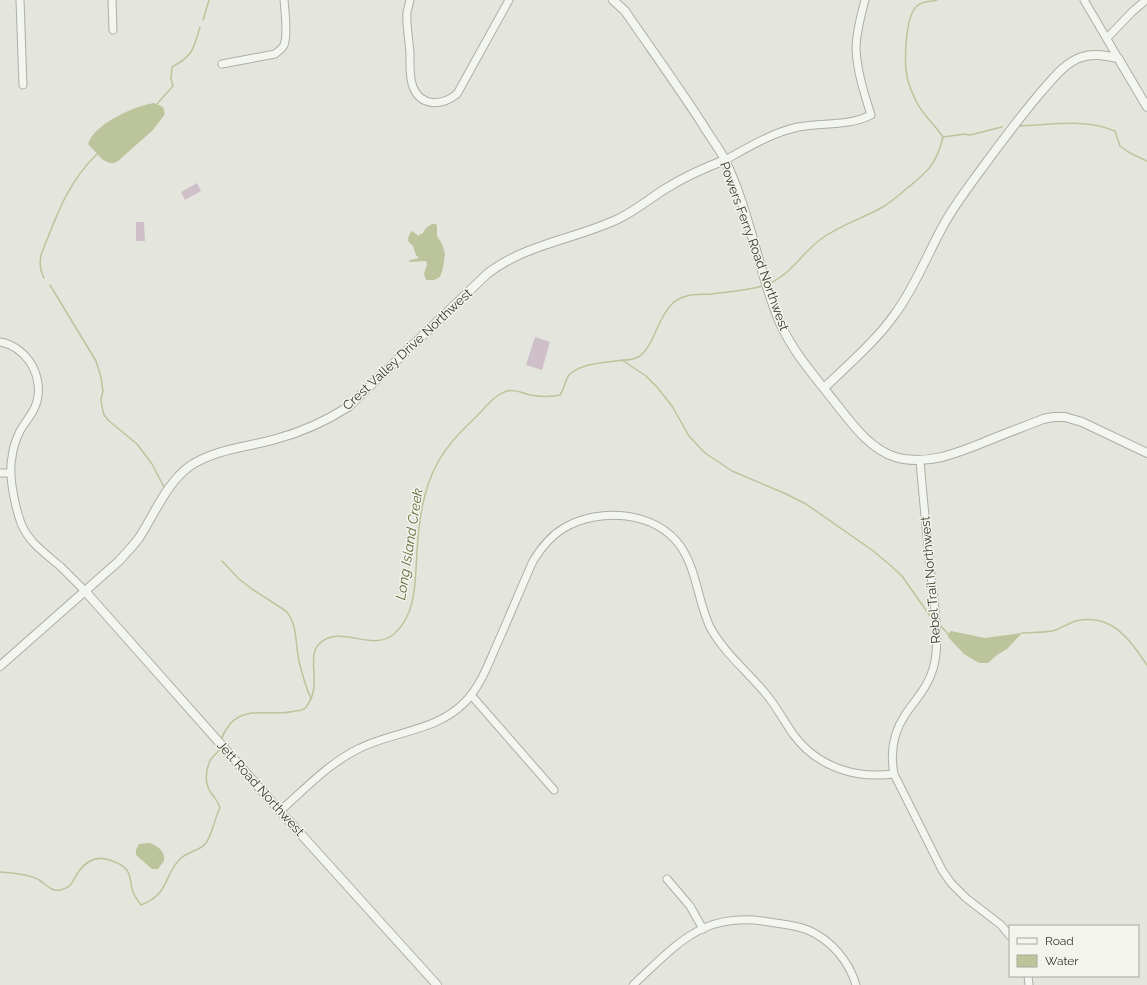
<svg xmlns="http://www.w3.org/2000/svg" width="1147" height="985" font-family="Raleway,sans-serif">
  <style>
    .green { fill: #cfbfc9 }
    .water { fill: #bcc49b }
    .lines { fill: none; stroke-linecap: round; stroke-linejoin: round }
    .stream { stroke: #bcc49b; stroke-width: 1.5 }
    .minor-casing { stroke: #acafa4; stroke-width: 9 }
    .tertiary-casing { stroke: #acafa4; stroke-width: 10 }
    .minor { stroke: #f3f5f0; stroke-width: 7 }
    .tertiary { stroke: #f3f5f0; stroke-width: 8 }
    .labels { text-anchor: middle; stroke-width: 3; stroke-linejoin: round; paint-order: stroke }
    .street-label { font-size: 13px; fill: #363b28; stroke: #f2f4ed }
    .water-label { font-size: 14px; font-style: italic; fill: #606c36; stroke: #f2f4ed }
  </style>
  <rect width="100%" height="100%" fill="#e4e6de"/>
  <g class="green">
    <path d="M 197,183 L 201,191 L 185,200 L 181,192 Z"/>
    <path d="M 136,222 L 144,222 L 145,241 L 136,241 Z"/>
    <path d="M 535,337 L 550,342 L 542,370 L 526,365 Z"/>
  </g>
  <g class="water">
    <path d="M 154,103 L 163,107 L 165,114 L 153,130 L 118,161 L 114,163 L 110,163 L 103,160 L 88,144 C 94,124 134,106 154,103 Z"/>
    <path d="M 432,224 L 436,224 L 437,226 L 437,236 L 442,244 L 445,254 L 443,268 L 440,277 L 434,280 L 426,280 L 424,274 L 427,264 L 426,261 L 409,262 L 410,260 L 419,258 L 416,255 L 413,246 L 408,241 C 408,237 409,234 412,231 L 419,236 L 420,234 L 422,234 L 426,228 Z"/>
    <path d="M 951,631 L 985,638 L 1022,633 L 1007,649 L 997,655 L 988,663 L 979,663 L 964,654 L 948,637 L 948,634 Z"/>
    <path d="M 150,843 C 159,847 165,851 164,861 L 158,869 L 152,869 L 136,855 L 136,850 L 139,844 Z"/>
  </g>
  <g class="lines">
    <g class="stream">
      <path d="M 203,20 L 209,0"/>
      <path d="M 157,104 L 173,86 L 171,79 L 172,67 C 194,55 193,49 200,27"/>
      <path d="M 1019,126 C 1050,125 1086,118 1115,131 L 1120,146 L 1130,153 L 1147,161"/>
      <path d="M 943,137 L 965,134 L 970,135 L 1002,127"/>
      <path d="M 44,278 C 40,270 39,264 41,255 C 56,217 67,183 97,154"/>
      <path d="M 769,284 C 792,273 802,253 821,239 C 840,225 861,219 881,208 C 890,203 897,197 905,190 C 927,172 936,166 943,137 C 935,125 924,116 917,103 C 913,95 909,86 907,77 C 904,62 905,16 917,6 C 922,1 930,2 937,0"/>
      <path d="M 50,285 L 96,361 L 101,377 L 103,391 L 101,399 L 102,407 L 104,415 L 109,421 L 137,444 L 152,464 L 165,489"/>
      <path d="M 622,360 L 646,376 L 657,387 L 672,406 L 689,436 L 705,453 L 732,471 L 784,493 L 806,504 L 872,550 L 890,565 L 902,576 L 930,616"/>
      <path d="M 222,561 L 239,579 L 252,589 L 286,611 C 298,625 295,643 299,661 C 302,674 306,687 311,699"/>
      <path d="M 940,625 L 948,634"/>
      <path d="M 1022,633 C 1033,632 1046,633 1056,630 C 1063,627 1069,623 1076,621 C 1112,613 1129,639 1147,665"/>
      <path d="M 221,740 C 223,734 226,729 230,724 C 246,705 274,717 295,711 C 298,711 302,710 304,709 C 306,708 307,706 308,704 C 322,684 306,657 319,644 C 340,623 371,653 394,634 C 417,614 415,580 417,552 C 418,533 420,514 425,495 C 434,460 451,440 477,416 C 486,407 494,395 507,391 C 516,389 522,393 530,395 C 540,397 550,397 560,395 C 566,387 564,380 570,374 C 584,362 606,363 623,360 C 628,360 633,360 638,357 C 654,348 657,318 672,304 C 683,293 697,295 712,294 C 728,292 748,290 763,286"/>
      <path d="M 0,872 C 11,873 30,874 39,880 C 46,884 51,892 60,890 C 74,887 72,880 79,871 C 87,860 98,856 110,860 C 116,863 122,864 126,869 C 132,876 130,885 133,892 C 135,897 138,901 141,905 C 170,894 163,876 180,859 C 188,851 200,851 206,843 C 213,833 214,819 220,808 C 218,801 216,800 212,794 C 205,786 205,773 209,763 C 211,756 218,754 220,748"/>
    </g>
    <g class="minor-casing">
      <g id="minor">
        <path d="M 20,0 L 23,85"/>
        <path d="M 112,0 L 113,30"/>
        <path d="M 410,0 C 409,4 408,8 407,12 C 406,25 409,39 410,53 C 410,63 409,76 413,87 C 421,107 442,106 457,94 L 509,0"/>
        <path d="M 1084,0 L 1118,58"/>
        <path d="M 1107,38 L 1132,12 L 1146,0"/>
        <path d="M 222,64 L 275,54 C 279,51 282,49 284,45 C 288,36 285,11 284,0"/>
        <path d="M 725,160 C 749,147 771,133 798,127 C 824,122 846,127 871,115 C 864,93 857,71 856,49 C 856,32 861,16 865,0"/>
        <path d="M 0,342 C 12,344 22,351 30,362 C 39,376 42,395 33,411 C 29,418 24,424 20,431 C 16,439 13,448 12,457 C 8,474 15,507 21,523 C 28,542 46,554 61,567 C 69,575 77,583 85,591"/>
        <path d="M 920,460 C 923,498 927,537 931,575 C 934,602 941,644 933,669 C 928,687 915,700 905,715 C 893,733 890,753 894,774 L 942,870 L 951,883 L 966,898 L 1001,925 L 1010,936"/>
        <path d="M 0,473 L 10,473"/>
        <path d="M 471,695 L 554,790"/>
        <path d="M 280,811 C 305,789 328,764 358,749 C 393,731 436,732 465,702 C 481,686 489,662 498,642 C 510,615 521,588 533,561 C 541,548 550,536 564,528 C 600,507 656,511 681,547 C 697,571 698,602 710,627 C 724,653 747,671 766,694 C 776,706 784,721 793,734 C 817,767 855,779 894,774"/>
        <path d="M 667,879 L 690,906 L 703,929"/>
        <path d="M 1028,976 L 1029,985"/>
        <path d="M 633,985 C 655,965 677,940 704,928 C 725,919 746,918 769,922 C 782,924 796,925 808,930 C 831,940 849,961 856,985"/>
      </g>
    </g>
    <g class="tertiary-casing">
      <g id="tertiary">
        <path d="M 613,0 L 625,11 C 651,49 678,86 703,125 C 710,137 719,148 725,160 C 750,212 758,271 780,323 C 794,354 817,379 837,405 C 853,425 870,449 895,457 C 928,467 962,451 992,439 C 1009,432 1026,426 1043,419 L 1054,417 L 1065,417 L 1082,422 L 1147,453"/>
        <path d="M 824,388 C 848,365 876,341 895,314 C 915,287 927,255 943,226 C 953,207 967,189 980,171 C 1000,144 1019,118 1041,92 C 1052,80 1065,62 1082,57 C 1094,53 1106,56 1118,58 L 1147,107"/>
        <path d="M 85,591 L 280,811 L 437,985"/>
        <path d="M 0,666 L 119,561 C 126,553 133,546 139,538 C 154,515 167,482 190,466 C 215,449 248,447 276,439 C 302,432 326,421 348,407 L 487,274 C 525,244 576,239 618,219 C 635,211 649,199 665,189 C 684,177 704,168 725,160"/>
      </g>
    </g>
    <use href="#minor" class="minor"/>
    <use href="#tertiary" class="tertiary"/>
  </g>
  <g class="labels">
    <g class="street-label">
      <text transform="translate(755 246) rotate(70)" y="5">Powers Ferry Road Northwest</text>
      <text transform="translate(407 349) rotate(-43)" y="5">Crest Valley Drive Northwest</text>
      <text transform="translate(930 580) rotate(-95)" y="5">Rebel Trail Northwest</text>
      <text transform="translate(261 788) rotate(48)" y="5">Jett Road Northwest</text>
    </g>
    <g class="water-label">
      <text transform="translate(409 544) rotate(-81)" y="5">Long Island Creek</text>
    </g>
  </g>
  <rect x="1009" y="925" width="130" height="52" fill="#f2f4ed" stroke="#a7aa9e"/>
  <rect x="1017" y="938" width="20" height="6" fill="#f3f5f0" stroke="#a7aa9e"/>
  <text x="1045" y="945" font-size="12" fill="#363b28">Road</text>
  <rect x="1017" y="955" width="20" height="12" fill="#bcc49b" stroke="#a7aa9e"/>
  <text x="1045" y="965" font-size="12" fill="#363b28">Water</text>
</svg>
